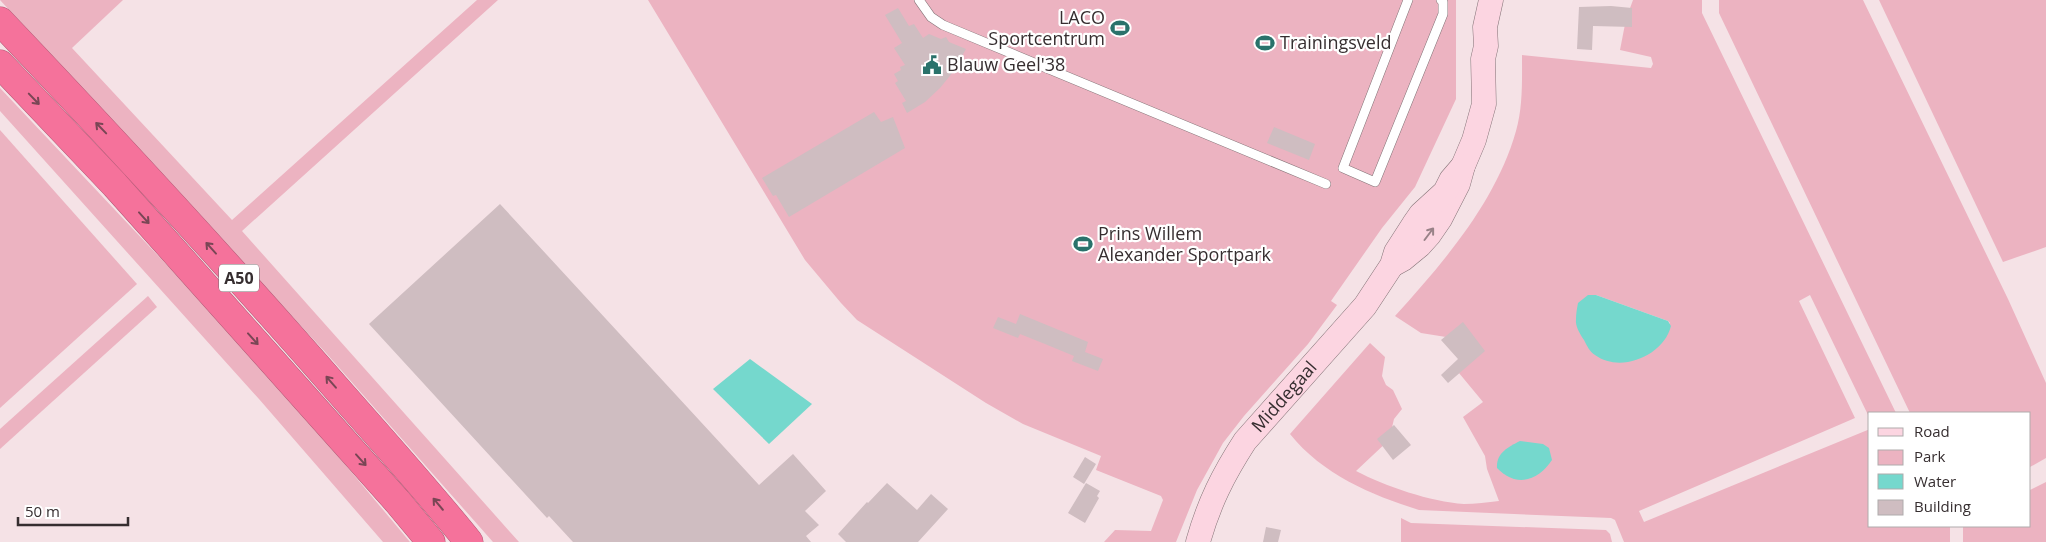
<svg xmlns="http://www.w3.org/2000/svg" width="2046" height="542" font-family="'Open Sans',sans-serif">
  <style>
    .green { fill: #ecb3c1; fill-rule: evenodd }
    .water { fill: #75d8cd }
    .building { fill: #cfbdc1 }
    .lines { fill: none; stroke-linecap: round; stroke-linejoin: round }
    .lane-casing { stroke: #847377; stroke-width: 10 }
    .secondary-casing { stroke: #847377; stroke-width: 25 }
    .highway-casing { stroke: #b25a76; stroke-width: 29 }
    .lane { stroke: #fff; stroke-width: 9 }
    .secondary { stroke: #fcd5e1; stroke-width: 24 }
    .highway { stroke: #f5729b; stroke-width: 28 }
    .oneway { stroke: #794655 }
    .oneway2 { stroke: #998288 }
    .labels { text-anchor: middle; stroke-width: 4.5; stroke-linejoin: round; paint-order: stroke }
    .shield { fill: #fff; stroke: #726d6e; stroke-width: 1 }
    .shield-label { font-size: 16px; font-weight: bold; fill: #362e30 }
    .poi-label { font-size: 18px; fill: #362e30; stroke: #fff; text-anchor: start }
    .street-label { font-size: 18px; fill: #362e30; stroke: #fff }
  </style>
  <rect width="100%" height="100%" fill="#f5e2e6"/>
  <g class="green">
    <path d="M 0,0 L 123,0 L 72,48 L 232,220 L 477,0 L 498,0 L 242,231 L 519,542 L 493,542 L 326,353 Z"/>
    <path d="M 648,0 L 1456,0 L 1456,99 L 1415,187 L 1382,228 L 1331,301 L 1337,305 L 1308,344 L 1244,416 L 1223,443 L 1197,490 L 1176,542 L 1104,542 L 1115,530 L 1151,531 L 1163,500 L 1161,496 L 1096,470 L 1101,456 L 1023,424 L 986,403 L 857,320 L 841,303 L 805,260 Z"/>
    <path d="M 1633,0 L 1702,0 L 1702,13 L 1896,413 L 1870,413 L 1870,419 L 1810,295 L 1799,301 L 1855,418 L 1639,511 L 1644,522 L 1870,429 L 1870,526 L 1950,526 L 1950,542 L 1624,542 L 1615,520 L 1611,518 L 1419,510 C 1371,495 1322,474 1290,434 L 1370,343 L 1385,357 L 1382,376 L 1386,385 L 1393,390 L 1402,409 L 1394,419 L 1389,440 L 1356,471 C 1385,486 1431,502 1464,504 C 1475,504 1488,502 1499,501 L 1487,469 L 1485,456 L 1463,417 L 1483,402 L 1459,373 L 1466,366 L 1446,337 L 1421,333 L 1395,316 C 1443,263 1496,202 1516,131 C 1523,107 1522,80 1522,55 L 1651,68 L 1653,64 L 1651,57 L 1620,50 L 1626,19 ZM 1588,295 L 1596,295 L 1668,321 L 1670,323 C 1650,349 1650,361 1615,362 Z"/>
    <path d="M 1719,0 L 1863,0 L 2008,299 L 2046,383 L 2046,458 L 2030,467 L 2030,413 L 1910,413 L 1719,13 Z"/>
    <path d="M 1879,0 L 2046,0 L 2046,247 L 2003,262 Z"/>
    <path d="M 0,88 L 231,333 L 281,388 L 410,542 L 383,542 L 259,399 L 0,111 Z"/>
    <path d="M 0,130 L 137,284 L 0,408 Z"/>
    <path d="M 148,296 L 157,307 L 0,449 L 0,429 Z"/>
    <path d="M 2046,482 L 2046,542 L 1963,542 L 1963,526 L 2030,526 L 2030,490 Z"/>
    <path d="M 1401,518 L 1411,523 L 1606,530 L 1610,534 L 1612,542 L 1401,542 Z"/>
  </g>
  <g class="water">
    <path d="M 1588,295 L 1596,295 L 1668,321 L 1671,326 C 1664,355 1621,374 1595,355 C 1590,352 1587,346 1584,340 C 1580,334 1575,326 1576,319 C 1576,314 1577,308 1578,303 Z"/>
    <path d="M 750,359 L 812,404 L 769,444 L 713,389 Z"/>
    <path d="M 1520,441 L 1543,444 L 1549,448 L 1552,460 C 1538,481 1516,488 1497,468 C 1496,453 1508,447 1520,441 Z"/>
  </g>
  <g class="building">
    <path d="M 1579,7 L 1611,6 L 1632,8 L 1632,27 L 1593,26 L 1592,50 L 1577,49 Z"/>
    <path d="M 898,8 L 909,26 L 914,24 L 923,38 L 929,34 L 941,39 L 946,37 L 949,42 L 966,49 L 953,72 L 940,88 L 925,102 L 907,113 L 902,103 L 906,101 L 895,83 L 898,81 L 894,74 L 901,70 L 900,67 L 905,65 L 894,48 L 902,43 L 885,15 Z"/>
    <path d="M 874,112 L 881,122 L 893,117 L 905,148 L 789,217 L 776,195 L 773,196 L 762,178 Z"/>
    <path d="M 1274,127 L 1315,144 L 1309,160 L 1267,143 Z"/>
    <path d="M 500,204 L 759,485 L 793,454 L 826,491 L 805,511 L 819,525 L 806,536 L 811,542 L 573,542 L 549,516 L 547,518 L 369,324 Z"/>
    <path d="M 1020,314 L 1088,342 L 1085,352 L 1103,359 L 1098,371 L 1072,361 L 1074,356 L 1045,344 L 1020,334 L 1018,338 L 993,328 L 998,317 L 1016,324 Z"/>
    <path d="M 1463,322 L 1485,351 L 1448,383 L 1441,375 L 1458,359 L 1441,340 Z"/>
    <path d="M 1394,425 L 1411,445 L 1393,460 L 1377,439 Z"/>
    <path d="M 1085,457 L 1096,464 L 1084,484 L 1073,477 Z"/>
    <path d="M 887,483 L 917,510 L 931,494 L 948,509 L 918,542 L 846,542 L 838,534 L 867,502 L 868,503 Z"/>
    <path d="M 1086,483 L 1100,491 L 1097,496 L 1099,498 L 1085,523 L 1068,513 Z"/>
    <path d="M 1266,527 L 1281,530 L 1278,542 L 1263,542 Z"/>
  </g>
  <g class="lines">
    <g class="lane-casing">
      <g id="lane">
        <path d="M 919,0 L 931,17 L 943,25 L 1326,184"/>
        <path d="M 1408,0 L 1343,168 L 1375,182 L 1443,14 L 1443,2 L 1441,0"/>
      </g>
    </g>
    <g class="secondary-casing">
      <g id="secondary">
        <path d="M 1394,264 L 1403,259 L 1420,245 L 1429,235 L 1440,219 L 1458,184 L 1463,166 L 1474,140 L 1484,104 L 1483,59 L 1486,46 L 1485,27 L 1491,0"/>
        <path id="s1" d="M 1198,542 C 1209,503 1223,475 1245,441 L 1365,306 L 1392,265 L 1396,252 L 1414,224 L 1421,214 L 1445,192 L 1451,180 L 1463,166"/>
      </g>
    </g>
    <g class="highway-casing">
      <g id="highway">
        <path d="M 0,21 C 115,142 228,264 338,390 C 382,440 427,490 469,542"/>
        <path d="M 0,64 L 115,185 L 397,501 L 431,542"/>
      </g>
    </g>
    <use href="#lane" class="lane"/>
    <use href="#secondary" class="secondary"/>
    <use href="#highway" class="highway"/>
  </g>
  <defs><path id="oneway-shaft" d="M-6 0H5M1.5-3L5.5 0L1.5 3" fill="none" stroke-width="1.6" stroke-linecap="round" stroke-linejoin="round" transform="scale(1.25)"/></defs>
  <g class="oneway">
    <use href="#oneway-shaft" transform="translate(34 99) rotate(46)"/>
    <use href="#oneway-shaft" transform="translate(101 128) rotate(-134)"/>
    <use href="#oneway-shaft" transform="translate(144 218) rotate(48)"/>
    <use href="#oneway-shaft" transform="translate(211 248) rotate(-132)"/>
    <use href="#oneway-shaft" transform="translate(253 339) rotate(48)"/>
    <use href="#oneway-shaft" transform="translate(331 382) rotate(-131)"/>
    <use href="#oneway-shaft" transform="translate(361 460) rotate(48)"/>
    <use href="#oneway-shaft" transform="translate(438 504) rotate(-130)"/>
  </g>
  <use class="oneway2" href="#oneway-shaft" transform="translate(1429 234) rotate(-53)"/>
  <defs>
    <g id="stadium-bare" transform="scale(1.5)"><path d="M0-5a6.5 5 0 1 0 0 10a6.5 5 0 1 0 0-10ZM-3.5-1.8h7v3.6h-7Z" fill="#2a726b" stroke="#fff" stroke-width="2.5" paint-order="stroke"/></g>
    <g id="civic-bare" transform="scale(1.5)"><path d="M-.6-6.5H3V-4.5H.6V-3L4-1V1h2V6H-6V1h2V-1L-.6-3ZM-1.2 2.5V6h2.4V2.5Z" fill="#2a726b" stroke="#fff" stroke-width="2.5" paint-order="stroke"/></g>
  </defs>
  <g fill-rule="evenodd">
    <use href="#stadium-bare" x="1120" y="28"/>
    <use href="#stadium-bare" x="1265" y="43"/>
    <use href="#civic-bare" x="932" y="65"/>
    <use href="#stadium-bare" x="1083" y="244"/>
  </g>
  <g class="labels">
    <rect class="shield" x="219" y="264.5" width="40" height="27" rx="4"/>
    <g class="shield-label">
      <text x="239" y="284">A50</text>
    </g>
    <g class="poi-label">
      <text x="1105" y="24" text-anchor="end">LACO<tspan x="1105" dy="21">Sportcentrum</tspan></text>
      <text x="1280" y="49">Trainingsveld</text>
      <text x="947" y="71">Blauw Geel'38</text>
      <text x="1098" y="240">Prins Willem<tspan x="1098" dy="21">Alexander Sportpark</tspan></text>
    </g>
    <g class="street-label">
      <text dy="6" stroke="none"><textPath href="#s1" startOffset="171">Middegaal</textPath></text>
    </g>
  </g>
  <rect x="1868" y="412" width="162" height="115" fill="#ffffff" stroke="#afabac"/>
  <rect x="1878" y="428" width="25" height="8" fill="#fcd5e1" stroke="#afabac"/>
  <text x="1914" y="437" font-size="15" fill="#362e30">Road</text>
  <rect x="1878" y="450" width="25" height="15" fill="#ecb3c1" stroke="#afabac"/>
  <text x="1914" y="462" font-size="15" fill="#362e30">Park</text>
  <rect x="1878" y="474" width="25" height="15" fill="#75d8cd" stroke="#afabac"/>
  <text x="1914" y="487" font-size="15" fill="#362e30">Water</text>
  <rect x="1878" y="500" width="25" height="15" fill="#cfbdc1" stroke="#afabac"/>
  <text x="1914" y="512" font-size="15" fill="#362e30">Building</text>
  <path d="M18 517v8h110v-8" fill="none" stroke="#362e30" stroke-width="2.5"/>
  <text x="25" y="517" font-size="15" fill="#362e30" stroke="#ffffff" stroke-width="4" paint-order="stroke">50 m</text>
</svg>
